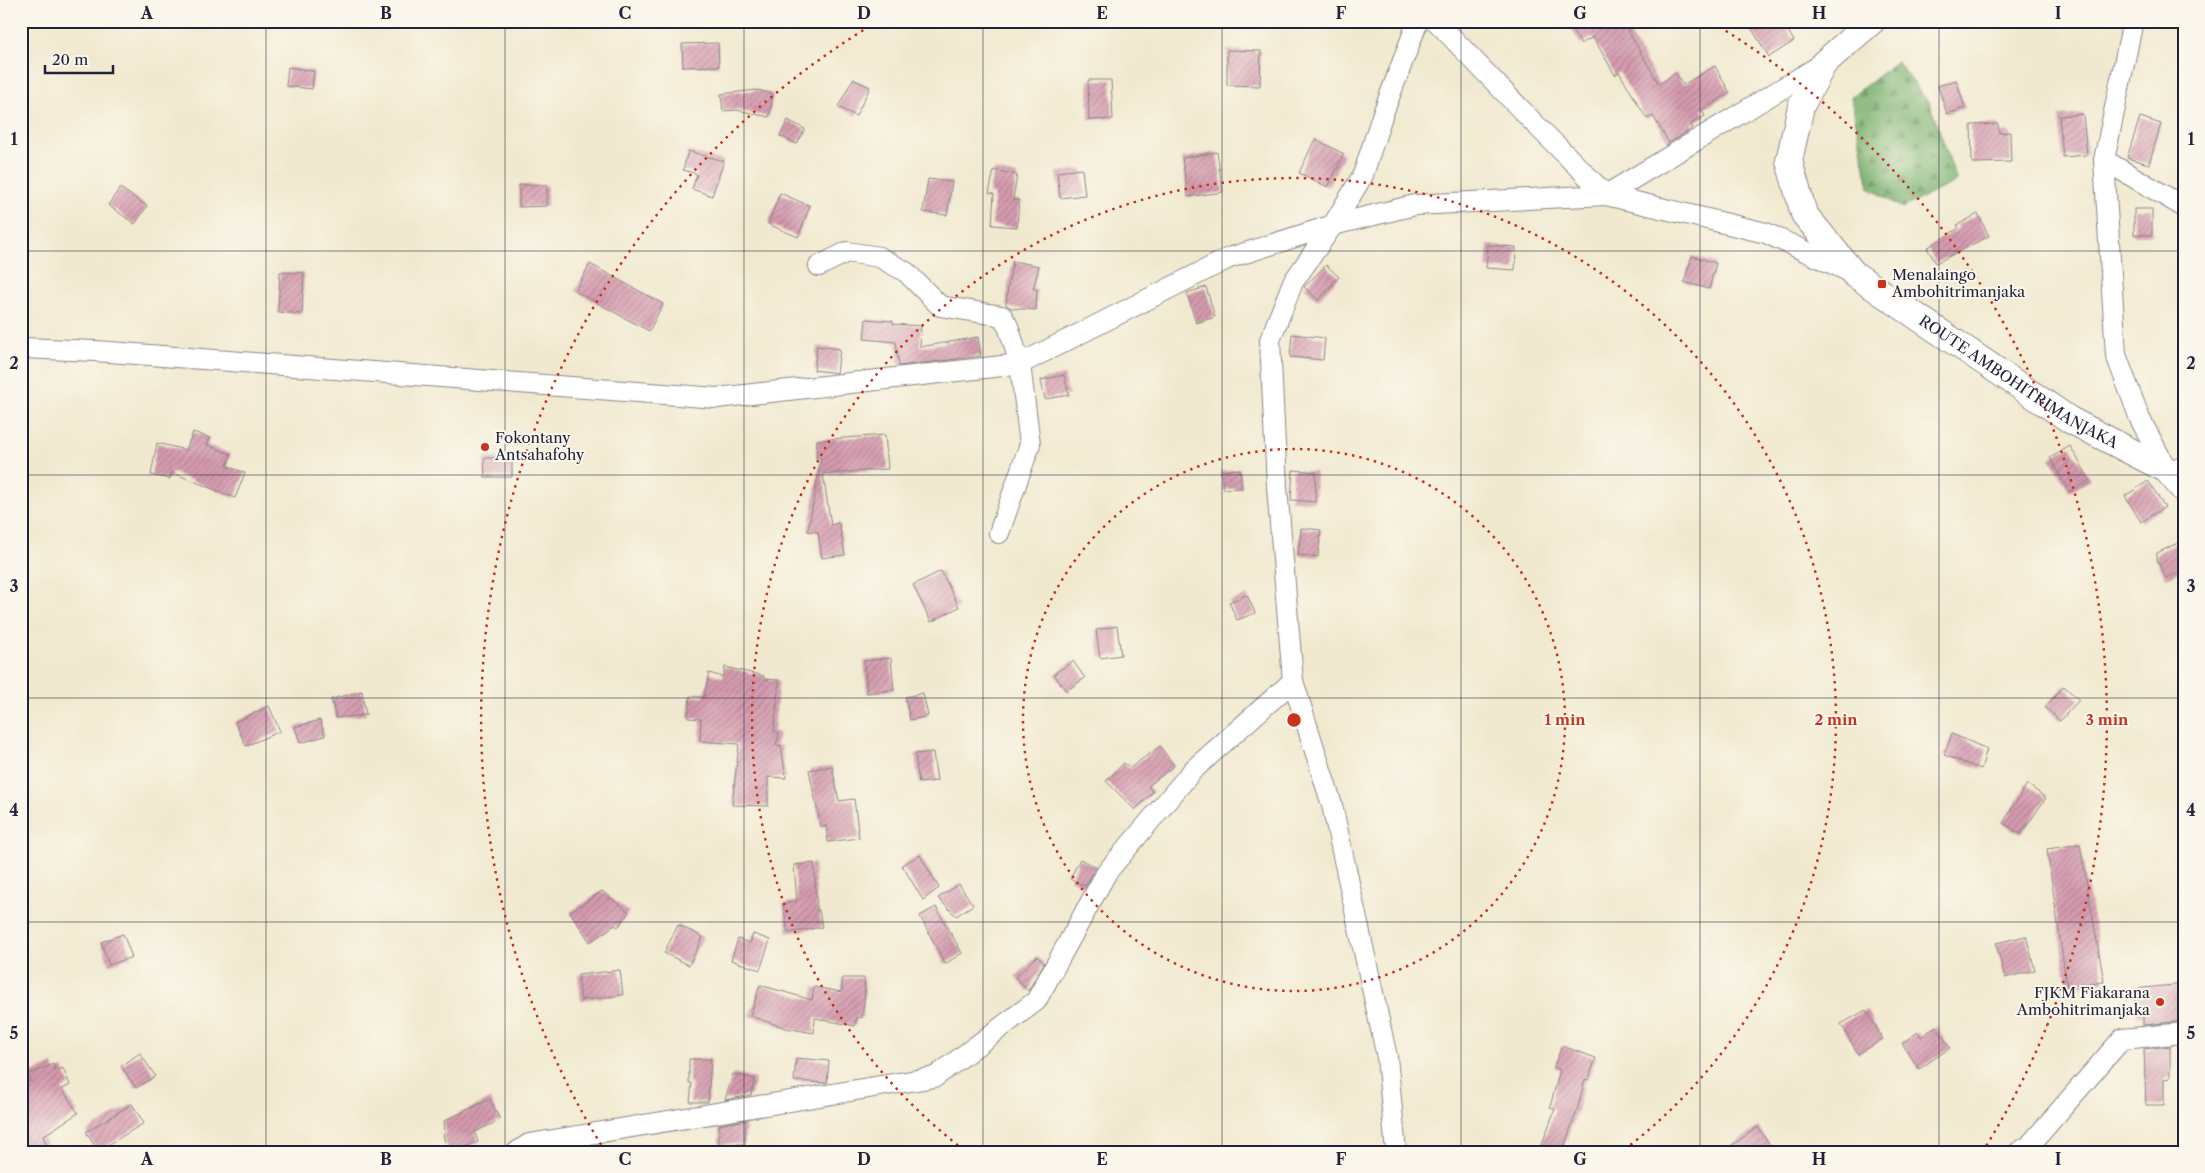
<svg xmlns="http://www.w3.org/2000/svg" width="2205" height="1173" font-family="'Libre Caslon Text',serif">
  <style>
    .forest { fill: url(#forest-firs); stroke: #4d6954 }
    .building { fill: url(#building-hatch) }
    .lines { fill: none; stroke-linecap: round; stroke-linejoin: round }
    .minor-casing { stroke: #8a8685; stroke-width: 22 }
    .tertiary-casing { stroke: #8a8685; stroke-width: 28 }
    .minor { stroke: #fff; stroke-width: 20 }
    .tertiary { stroke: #fff; stroke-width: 26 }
    .grid { fill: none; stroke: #22223b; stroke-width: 1; stroke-opacity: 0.55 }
    .ring { fill: none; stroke: #c8321e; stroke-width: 2.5; stroke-dasharray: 2.5 5 }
    .poi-dot { fill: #c8321e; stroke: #fbf7ec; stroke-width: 2 }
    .labels { text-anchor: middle; stroke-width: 4; stroke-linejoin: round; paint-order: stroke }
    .poi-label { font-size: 15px; fill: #22223b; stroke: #fbf7ec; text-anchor: start }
    .street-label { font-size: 15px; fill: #22223b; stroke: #fbf7ec }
    .centre { fill: #c8321e; stroke: #fbf7ec; stroke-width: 2.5 }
    .ring-label { font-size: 15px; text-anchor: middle; font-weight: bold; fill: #c8321e; stroke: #fbf7ec; stroke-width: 4; stroke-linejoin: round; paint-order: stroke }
    .neatline { fill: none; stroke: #22223b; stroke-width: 2 }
    .grid-label { font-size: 16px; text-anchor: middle; font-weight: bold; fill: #22223b }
  </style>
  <defs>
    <pattern id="forest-firs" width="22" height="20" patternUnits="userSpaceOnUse" patternTransform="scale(1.25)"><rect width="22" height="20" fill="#78b06c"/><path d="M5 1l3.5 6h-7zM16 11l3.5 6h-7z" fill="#628f5a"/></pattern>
    <pattern id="building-hatch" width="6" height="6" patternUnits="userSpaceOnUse" patternTransform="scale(1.25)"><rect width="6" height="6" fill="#d69baf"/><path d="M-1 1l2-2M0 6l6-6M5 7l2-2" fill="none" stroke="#ad7e90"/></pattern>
  </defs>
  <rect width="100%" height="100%" fill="#fbf7ec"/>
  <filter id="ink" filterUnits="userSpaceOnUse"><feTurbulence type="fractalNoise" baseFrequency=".02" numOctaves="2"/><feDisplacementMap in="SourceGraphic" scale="10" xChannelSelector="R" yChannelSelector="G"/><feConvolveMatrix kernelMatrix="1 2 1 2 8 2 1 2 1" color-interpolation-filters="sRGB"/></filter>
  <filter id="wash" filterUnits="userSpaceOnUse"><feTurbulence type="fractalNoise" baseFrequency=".0096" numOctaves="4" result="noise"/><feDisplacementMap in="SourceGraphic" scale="20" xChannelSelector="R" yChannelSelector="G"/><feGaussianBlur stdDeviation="1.12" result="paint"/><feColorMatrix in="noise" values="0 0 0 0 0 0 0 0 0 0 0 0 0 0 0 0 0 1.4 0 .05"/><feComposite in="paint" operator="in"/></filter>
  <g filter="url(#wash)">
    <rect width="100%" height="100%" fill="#f1e9cf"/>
    <path class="forest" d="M 1897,61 L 1930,104 L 1957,181 L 1902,208 L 1869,188 L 1851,97 Z"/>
    <g id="blocks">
      <g class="building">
        <path d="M 1566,21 L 1625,21 L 1623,22 L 1659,84 L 1676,73 L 1683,85 L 1715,66 L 1730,93 L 1702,110 L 1705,116 L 1691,124 L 1693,128 L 1669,143 L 1653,116 L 1647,119 L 1619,72 L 1615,75 L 1593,37 L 1581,44 Z"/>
        <path d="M 1747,21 L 1782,21 L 1794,41 L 1769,57 Z"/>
        <path d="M 718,43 L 719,66 L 683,67 L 682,44 Z"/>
        <path d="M 1227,50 L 1261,51 L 1260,86 L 1227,85 Z"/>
        <path d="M 288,67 L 314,71 L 312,89 L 286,86 Z"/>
        <path d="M 853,79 L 870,87 L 856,116 L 838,107 Z"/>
        <path d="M 1088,80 L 1111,80 L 1113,119 L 1089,120 Z"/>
        <path d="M 1956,80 L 1965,108 L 1947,114 L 1938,86 Z"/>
        <path d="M 757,90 L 773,94 L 769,117 L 737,110 L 723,111 L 721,94 Z"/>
        <path d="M 2083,114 L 2087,155 L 2063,157 L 2059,116 Z"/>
        <path d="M 2140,117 L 2161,124 L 2149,164 L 2127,158 Z"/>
        <path d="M 788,120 L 805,129 L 797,144 L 780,136 Z"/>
        <path d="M 1998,124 L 1999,133 L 2010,132 L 2011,162 L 1972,163 L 1971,125 Z"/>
        <path d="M 1315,139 L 1344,154 L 1328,187 L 1299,173 Z"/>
        <path d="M 688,151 L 724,161 L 712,196 L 692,189 L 697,174 L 683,170 Z"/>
        <path d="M 1217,152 L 1223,192 L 1188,197 L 1182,158 Z"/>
        <path d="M 1082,169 L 1085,195 L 1060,198 L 1057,172 Z"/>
        <path d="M 994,170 L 1017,175 L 1013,200 L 1019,200 L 1017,227 L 992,225 L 994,194 L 989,193 Z"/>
        <path d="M 928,179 L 952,182 L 947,215 L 923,212 Z"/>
        <path d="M 519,185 L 547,185 L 547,206 L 519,207 Z"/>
        <path d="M 120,188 L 147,206 L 135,224 L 108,205 Z"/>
        <path d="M 780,193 L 810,206 L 798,237 L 768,224 Z"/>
        <rect x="2134" y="209" width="18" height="26"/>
        <path d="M 1978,214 L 1989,236 L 1936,263 L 1927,248 L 1959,228 L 1957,225 Z"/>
        <path d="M 1488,245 L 1516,247 L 1515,270 L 1486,268 Z"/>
        <path d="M 1692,256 L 1716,263 L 1709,289 L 1684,282 Z"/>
        <path d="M 1013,261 L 1039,266 L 1033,289 L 1037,289 L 1036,310 L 1011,308 L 1006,305 L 1008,285 Z"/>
        <path d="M 590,264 L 663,304 L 649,331 L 575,291 Z"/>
        <path d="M 1326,265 L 1339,277 L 1318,300 L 1304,287 Z"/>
        <path d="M 280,272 L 304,273 L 302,314 L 278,312 Z"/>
        <path d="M 1206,287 L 1215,317 L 1196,323 L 1187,293 Z"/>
        <path d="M 866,319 L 893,321 L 893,324 L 921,326 L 920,347 L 978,337 L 981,356 L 899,366 L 896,342 L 864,339 Z"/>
        <path d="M 1292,334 L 1325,338 L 1323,360 L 1290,357 Z"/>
        <path d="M 817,346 L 840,349 L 837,373 L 814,370 Z"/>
        <path d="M 1064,375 L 1069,395 L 1045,399 L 1041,380 Z"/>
        <path d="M 193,432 L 210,438 L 207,445 L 231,454 L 227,466 L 245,473 L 235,498 L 171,472 L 170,479 L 151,475 L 157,443 L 186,450 Z"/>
        <path d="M 885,435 L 888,469 L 823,474 L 831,525 L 839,523 L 845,555 L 822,558 L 818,532 L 808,531 L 821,458 L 816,458 L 817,440 Z"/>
        <path d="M 2070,446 L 2090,480 L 2070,492 L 2050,458 Z"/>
        <path d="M 484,458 L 512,458 L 512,477 L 485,477 Z"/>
        <path d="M 1240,469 L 1242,488 L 1223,489 L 1221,471 Z"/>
        <path d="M 1293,470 L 1316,472 L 1315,502 L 1291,500 Z"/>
        <path d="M 2148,481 L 2165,507 L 2141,522 L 2125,496 Z"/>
        <path d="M 1301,528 L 1321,530 L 1318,557 L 1298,555 Z"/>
        <path d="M 2184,540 L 2184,570 L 2166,578 L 2157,560 L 2157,553 Z"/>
        <path d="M 941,571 L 959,607 L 931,622 L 913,585 Z"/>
        <path d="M 1247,595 L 1255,613 L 1237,620 L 1229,602 Z"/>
        <path d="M 1117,626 L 1121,655 L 1100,658 L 1096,630 Z"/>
        <path d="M 891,658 L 894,690 L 867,693 L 864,661 Z"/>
        <path d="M 1073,661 L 1085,678 L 1066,691 L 1054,674 Z"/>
        <path d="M 725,667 L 764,676 L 764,679 L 779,680 L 774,731 L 779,733 L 776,746 L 781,745 L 786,778 L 768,777 L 768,806 L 732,805 L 739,744 L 700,741 L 701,719 L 688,718 L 690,696 L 704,697 L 709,673 L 723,677 Z"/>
        <path d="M 2064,686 L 2079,700 L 2060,721 L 2045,707 Z"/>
        <path d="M 362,691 L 366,715 L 336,718 L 331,699 Z"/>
        <path d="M 923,693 L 928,716 L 910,720 L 905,697 Z"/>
        <path d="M 269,706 L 280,731 L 246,746 L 235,722 Z"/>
        <path d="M 320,720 L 325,736 L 300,743 L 295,727 Z"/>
        <path d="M 1952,734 L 1987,749 L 1981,769 L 1944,755 Z"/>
        <path d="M 1160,746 L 1174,766 L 1148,786 L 1153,792 L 1135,810 L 1106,781 L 1124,763 L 1130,768 Z"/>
        <path d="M 933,752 L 937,781 L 919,783 L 915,754 Z"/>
        <path d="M 832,766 L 839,801 L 854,799 L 859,838 L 828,842 L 826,826 L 821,827 L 809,770 Z"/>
        <path d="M 2027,784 L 2046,798 L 2021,834 L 2003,823 Z"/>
        <path d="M 2080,844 L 2104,982 L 2067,987 L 2047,849 Z"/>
        <path d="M 920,855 L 939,888 L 923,900 L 902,865 Z"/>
        <path d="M 1080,859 L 1096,867 L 1086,885 L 1082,885 L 1070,879 Z"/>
        <path d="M 814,863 L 817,911 L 819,910 L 822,927 L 788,933 L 783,904 L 797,901 L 794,865 Z"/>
        <path d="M 959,884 L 973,905 L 956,916 L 938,898 Z"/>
        <path d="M 602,891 L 629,912 L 618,927 L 615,925 L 590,942 L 570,912 Z"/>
        <path d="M 936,907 L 962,953 L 945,964 L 920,916 Z"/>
        <path d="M 678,925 L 703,937 L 689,965 L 664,953 Z"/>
        <path d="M 123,934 L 132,957 L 109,965 L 101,942 Z"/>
        <path d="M 753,934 L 770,940 L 760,970 L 731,960 L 738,939 L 750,943 Z"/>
        <path d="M 2026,936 L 2035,970 L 2005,978 L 1996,943 Z"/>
        <path d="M 1037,956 L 1044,963 L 1028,991 L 1015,977 Z"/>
        <path d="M 620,970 L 623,995 L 581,1000 L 578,975 Z"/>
        <path d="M 842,978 L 864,978 L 865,992 L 862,1018 L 857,1017 L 855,1026 L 815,1018 L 814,1033 L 786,1028 L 750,1016 L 760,985 L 812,1000 L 814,987 L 842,992 Z"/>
        <path d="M 2184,984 L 2184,1021 L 2143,1025 L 2143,1016 L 2137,1016 L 2134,989 Z"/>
        <path d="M 1866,1010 L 1883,1039 L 1858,1054 L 1841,1024 Z"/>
        <path d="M 1936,1026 L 1950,1048 L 1919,1069 L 1902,1043 L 1918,1032 L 1921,1037 Z"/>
        <path d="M 1562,1046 L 1596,1058 L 1588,1080 L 1585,1079 L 1577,1111 L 1562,1152 L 1539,1152 L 1555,1109 L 1550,1107 L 1560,1070 L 1554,1067 Z"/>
        <path d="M 2170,1046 L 2170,1078 L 2164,1079 L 2164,1105 L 2146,1105 L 2144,1049 Z"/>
        <path d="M 140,1053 L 155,1076 L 136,1088 L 121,1066 Z"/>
        <path d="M 796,1058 L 829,1061 L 827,1083 L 794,1081 Z"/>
        <path d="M 689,1059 L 711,1059 L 708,1102 L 690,1102 L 692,1083 L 689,1083 Z"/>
        <path d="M 53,1064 L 55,1071 L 63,1068 L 70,1085 L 62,1089 L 78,1113 L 43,1136 L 49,1152 L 21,1152 L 21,1083 L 31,1081 L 28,1075 Z"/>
        <path d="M 733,1074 L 755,1079 L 751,1095 L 725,1100 Z"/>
        <path d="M 490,1099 L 500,1120 L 475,1132 L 478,1142 L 454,1152 L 448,1152 L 443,1135 L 445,1134 L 444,1121 Z"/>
        <path d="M 132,1104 L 144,1123 L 98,1151 L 86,1132 Z"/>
        <path d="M 746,1120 L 745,1144 L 719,1144 L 719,1125 Z"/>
        <path d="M 1758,1127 L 1775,1152 L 1722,1152 Z"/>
      </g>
    </g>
  </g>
  <g filter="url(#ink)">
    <use href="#blocks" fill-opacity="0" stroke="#8a8685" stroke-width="1"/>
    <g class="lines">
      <g class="minor-casing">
        <g id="minor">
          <path d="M 1436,21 L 1533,122 L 1606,195 L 1824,63"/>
          <path d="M 2133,21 L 2104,160 L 2116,355 L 2140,419 L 2167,470 L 2184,467"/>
          <path d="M 2104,160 L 2184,207"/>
          <path d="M 819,266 L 847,252 L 879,257 L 906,272 L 940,306 L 1002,316 L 1008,326 L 1020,364 L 1030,444 L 999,533"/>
          <path d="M 21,348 L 96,351 L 717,398 L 1020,364 L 1229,258 L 1333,225 L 1415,205 L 1606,195 L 1766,233 L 1850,272"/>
          <path d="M 517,1152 L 529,1144 L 935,1077 L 1036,1001 L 1107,872 L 1193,770 L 1293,681"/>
          <path d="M 1396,1152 L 1387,1057 L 1332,805 L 1293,681 L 1277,487 L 1270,340 L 1293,282 L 1333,225 L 1363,175 L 1382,116 L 1418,21"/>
          <path d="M 2019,1152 L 2029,1146 L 2122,1039 L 2184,1033"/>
        </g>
      </g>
      <g class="tertiary-casing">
        <g id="tertiary">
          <path id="s1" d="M 1872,21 L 1824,63 L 1801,106 L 1789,161 L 1804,214 L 1854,274 L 2070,420 L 2167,470 L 2184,490"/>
        </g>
      </g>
      <use href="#minor" class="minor"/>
      <use href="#tertiary" class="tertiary"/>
    </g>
  </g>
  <path class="grid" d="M 266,21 L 266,1152M 505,21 L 505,1152M 744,21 L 744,1152M 983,21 L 983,1152M 1222,21 L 1222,1152M 1461,21 L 1461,1152M 1700,21 L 1700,1152M 1939,21 L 1939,1152M 21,251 L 2184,251M 21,475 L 2184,475M 21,698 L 2184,698M 21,922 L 2184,922"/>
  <g class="ring">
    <circle cx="1294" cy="720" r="271"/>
    <path d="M964 1150A542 542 0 1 1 1624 1150"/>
    <path d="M605 1151A813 813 0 0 1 875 23M1713 23A813 813 0 0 1 1983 1151"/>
  </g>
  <g class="poi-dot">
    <rect x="1877" y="279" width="10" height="10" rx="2.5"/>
    <circle cx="485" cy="447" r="5"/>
    <circle cx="2160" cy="1002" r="5"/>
  </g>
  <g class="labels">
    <g class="poi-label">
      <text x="1892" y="280">Menalaingo<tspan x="1892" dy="17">Ambohitrimanjaka</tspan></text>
      <text x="495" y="443">Fokontany<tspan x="495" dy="17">Antsahafohy</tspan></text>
      <text x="2150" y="998" text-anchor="end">FJKM Fiakarana<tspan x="2150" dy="17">Ambohitrimanjaka</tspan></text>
    </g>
    <g class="street-label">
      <text dy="5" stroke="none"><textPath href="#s1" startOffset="499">ROUTE AMBOHITRIMANJAKA</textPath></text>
    </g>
  </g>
  <circle cx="1294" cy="720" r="8" class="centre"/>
  <g class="ring-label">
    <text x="1565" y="725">1 min</text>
    <text x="1836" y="725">2 min</text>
    <text x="2107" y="725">3 min</text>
  </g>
  <rect width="2205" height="1173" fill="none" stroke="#fbf7ec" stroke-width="55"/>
  <path d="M45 65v8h68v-8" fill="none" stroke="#22223b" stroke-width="2.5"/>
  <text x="52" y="65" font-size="15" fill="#22223b" stroke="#fbf7ec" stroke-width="4" paint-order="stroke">20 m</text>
  <rect x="28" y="28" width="2150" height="1118" class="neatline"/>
  <g class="grid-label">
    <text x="147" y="19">A</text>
    <text x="386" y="19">B</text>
    <text x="625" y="19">C</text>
    <text x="864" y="19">D</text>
    <text x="1102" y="19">E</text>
    <text x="1341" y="19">F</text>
    <text x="1580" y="19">G</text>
    <text x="1819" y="19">H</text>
    <text x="2058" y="19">I</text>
    <text x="14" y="145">1</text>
    <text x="2191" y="145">1</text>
    <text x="14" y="369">2</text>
    <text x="2191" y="369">2</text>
    <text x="14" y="592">3</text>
    <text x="2191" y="592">3</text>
    <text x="14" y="816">4</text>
    <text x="2191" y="816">4</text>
    <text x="14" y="1039">5</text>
    <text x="2191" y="1039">5</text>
    <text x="147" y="1165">A</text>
    <text x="386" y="1165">B</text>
    <text x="625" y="1165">C</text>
    <text x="864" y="1165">D</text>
    <text x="1102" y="1165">E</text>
    <text x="1341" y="1165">F</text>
    <text x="1580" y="1165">G</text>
    <text x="1819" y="1165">H</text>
    <text x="2058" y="1165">I</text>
  </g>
</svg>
